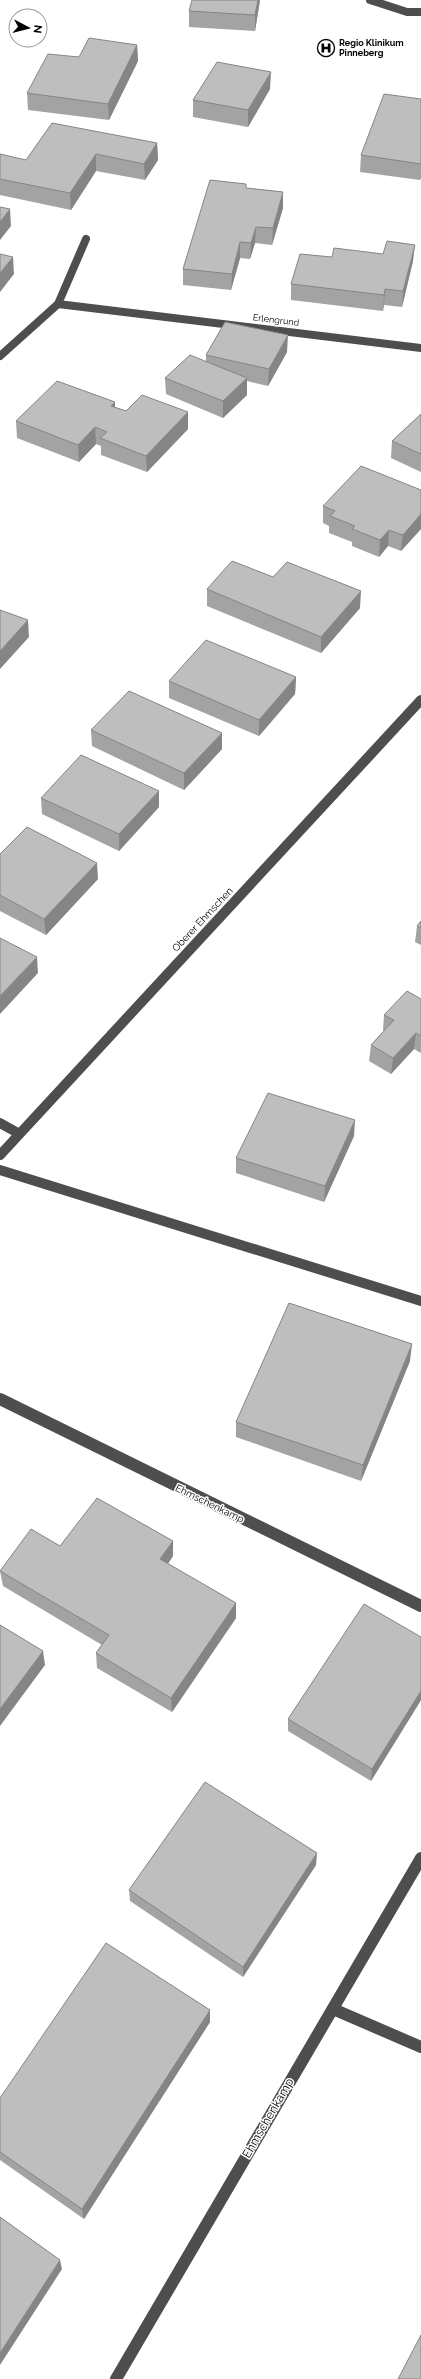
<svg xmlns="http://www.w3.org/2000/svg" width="421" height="2379" font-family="Raleway,sans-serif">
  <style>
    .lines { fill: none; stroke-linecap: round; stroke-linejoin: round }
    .minor-far2 { stroke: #4e4e4e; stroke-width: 8 }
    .minor-far1 { stroke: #4e4e4e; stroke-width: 10 }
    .minor { stroke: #4e4e4e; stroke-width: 12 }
    .wall { fill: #a3a3a3 }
    .shaded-wall { fill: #858585 }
    .building { fill: #bebebe; stroke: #858585 }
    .labels { text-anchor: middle; stroke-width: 3; stroke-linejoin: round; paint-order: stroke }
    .far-poi-label { font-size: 9px; font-weight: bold; fill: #000; stroke: #fff; text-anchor: start }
    .far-street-label { font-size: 9px; fill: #000; stroke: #fff }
    .street-label { font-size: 10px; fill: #000; stroke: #fff }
    .near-street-label { font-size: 12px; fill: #000; stroke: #fff }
  </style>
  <rect width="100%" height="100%" fill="#fff"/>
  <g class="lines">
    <g class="minor-far2">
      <path d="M 370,0 L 407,12 L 421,12"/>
      <path d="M 58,304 L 421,348"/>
      <path d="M 0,356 L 58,304 L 86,239"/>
    </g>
    <g class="minor-far1">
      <path d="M 0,1123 L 18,1133"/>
      <path d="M 0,1155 L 421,700"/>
      <path d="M 0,1170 L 421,1301"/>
    </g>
    <g class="minor">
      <path d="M 0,1399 L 421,1606"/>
      <path d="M 333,2009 L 421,2047"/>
      <path d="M 116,2379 L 421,1858"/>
    </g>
  </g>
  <g class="wall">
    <path d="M 260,0 L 255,31 L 189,27 L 189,11 Z"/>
    <path d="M 137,45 L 138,61 L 109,120 L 28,110 L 27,93 Z"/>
    <path d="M 270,89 L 248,127 L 193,117 L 193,100 Z"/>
    <path d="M 421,99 L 421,178 L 420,180 L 360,172 L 361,155 Z"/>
    <path d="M 157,143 L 158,160 L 145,180 L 96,171 L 71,210 L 0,195 L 0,154 L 26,160 Z"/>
    <path d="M 246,188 L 283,192 L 283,208 L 272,245 L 255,243 L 250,259 L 240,258 L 231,290 L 183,285 L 183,269 Z"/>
    <path d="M 413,261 L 402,307 L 384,305 L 383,311 L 291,300 L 291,284 Z"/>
    <path d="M 287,352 L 268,386 L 247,381 L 247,395 L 223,418 L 166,394 L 165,378 L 206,361 L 206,355 Z"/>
    <path d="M 115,402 L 115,407 L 126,411 L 188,429 L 147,472 L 101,455 L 101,446 L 96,444 L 79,462 L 17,438 L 16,421 Z"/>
    <path d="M 421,414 L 421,472 L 391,458 L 392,441 Z"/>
    <path d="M 421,490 L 421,529 L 401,551 L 388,546 L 379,557 L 352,546 L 352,542 L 329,533 L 329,526 L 323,523 L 323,506 Z"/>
    <path d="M 273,577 L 360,608 L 321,653 L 207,606 L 207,589 Z"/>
    <path d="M 296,677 L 295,694 L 259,736 L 169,698 L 169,681 Z"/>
    <path d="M 91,730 L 222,749 L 184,790 L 92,746 Z"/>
    <path d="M 159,791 L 159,807 L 119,851 L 42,814 L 41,798 Z"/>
    <path d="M 0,854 L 98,879 L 46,935 L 0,911 Z"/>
    <path d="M 421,921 L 421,945 L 415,942 L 417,926 Z"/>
    <path d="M 421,999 L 421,1053 L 414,1049 L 391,1074 L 369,1061 L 371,1045 L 384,1031 L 383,1030 L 384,1015 Z"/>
    <path d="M 354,1136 L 324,1202 L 236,1173 L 236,1158 Z"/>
    <path d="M 410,1361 L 361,1481 L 236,1437 L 236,1422 Z"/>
    <path d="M 173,1541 L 173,1556 L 168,1564 L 236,1603 L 236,1618 L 172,1712 L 97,1668 L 96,1653 L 102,1645 L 3,1586 L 0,1571 L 60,1546 Z"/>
    <path d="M 421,1637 L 421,1700 L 371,1781 L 288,1731 L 288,1719 Z"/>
    <path d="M 316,1865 L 243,1977 L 130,1901 L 129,1890 Z"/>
    <path d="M 210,2022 L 84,2219 L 0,2160 L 0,2098 Z"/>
  </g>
  <g class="shaded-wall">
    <path d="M 258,0 L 260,0 L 255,31 L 255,15 Z"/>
    <path d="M 137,45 L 138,61 L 109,120 L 108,104 Z"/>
    <path d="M 271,72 L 270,89 L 248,127 L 248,110 Z"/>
    <path d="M 157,143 L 158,160 L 145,180 L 144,164 Z"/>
    <path d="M 96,154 L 96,171 L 71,210 L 70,193 Z"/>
    <path d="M 283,192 L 283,208 L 272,245 L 273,228 Z"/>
    <path d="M 10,209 L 11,226 L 0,240 L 0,222 Z"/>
    <path d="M 256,227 L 255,243 L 250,259 L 251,243 Z"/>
    <path d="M 240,242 L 240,258 L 231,290 L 232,274 Z"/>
    <path d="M 415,245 L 413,261 L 402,307 L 403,291 Z"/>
    <path d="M 13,257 L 14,274 L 0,292 L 0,273 Z"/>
    <path d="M 385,289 L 384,305 L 383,311 L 384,295 Z"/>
    <path d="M 288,335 L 287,352 L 268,386 L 269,369 Z"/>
    <path d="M 247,378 L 247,395 L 223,418 L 223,401 Z"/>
    <path d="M 115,402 L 115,419 L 111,406 Z"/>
    <path d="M 188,412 L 188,429 L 147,472 L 146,456 Z"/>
    <path d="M 95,427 L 96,444 L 79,462 L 78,445 Z"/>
    <path d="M 421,514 L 421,529 L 401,551 L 403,535 Z"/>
    <path d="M 389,530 L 388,546 L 379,557 L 380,540 Z"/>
    <path d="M 361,591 L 360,608 L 321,653 L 321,637 Z"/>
    <path d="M 28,620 L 29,637 L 0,669 L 0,651 Z"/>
    <path d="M 296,677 L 295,694 L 259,736 L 259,720 Z"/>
    <path d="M 222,733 L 222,749 L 184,790 L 184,773 Z"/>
    <path d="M 159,791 L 159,807 L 119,851 L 119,834 Z"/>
    <path d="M 97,863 L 98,879 L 46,935 L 44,919 Z"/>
    <path d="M 37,957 L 38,973 L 0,1014 L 0,996 Z"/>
    <path d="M 416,1033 L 414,1049 L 391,1074 L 393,1058 Z"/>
    <path d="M 355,1120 L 354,1136 L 324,1202 L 325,1186 Z"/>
    <path d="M 412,1344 L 410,1361 L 361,1481 L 363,1465 Z"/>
    <path d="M 173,1541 L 173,1556 L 160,1574 L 160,1559 Z"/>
    <path d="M 236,1603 L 236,1618 L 172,1712 L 171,1698 Z"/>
    <path d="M 43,1651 L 45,1665 L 0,1726 L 0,1709 Z"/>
    <path d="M 421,1691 L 421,1700 L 371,1781 L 372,1769 Z"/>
    <path d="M 317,1853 L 316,1865 L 243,1977 L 243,1967 Z"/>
    <path d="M 210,2010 L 210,2022 L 84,2219 L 82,2209 Z"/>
    <path d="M 60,2260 L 62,2269 L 0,2365 L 0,2353 Z"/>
  </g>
  <g class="building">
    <path d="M 192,0 L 258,0 L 255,15 L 189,11 Z"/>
    <path d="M 89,38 L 137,45 L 108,104 L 27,93 L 48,54 L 79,57 Z"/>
    <path d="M 217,62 L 271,72 L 248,110 L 193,100 Z"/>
    <path d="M 384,94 L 421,99 L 421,164 L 361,155 Z"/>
    <path d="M 52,123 L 157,143 L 144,164 L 96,154 L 70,193 L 0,179 L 0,154 L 26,160 Z"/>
    <path d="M 210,180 L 246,184 L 246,188 L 283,192 L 273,228 L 256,227 L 251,243 L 240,242 L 232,274 L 183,269 Z"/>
    <path d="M 0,207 L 10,209 L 0,222 Z"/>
    <path d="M 387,241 L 415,245 L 403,291 L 385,289 L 384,295 L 291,284 L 300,254 L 332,257 L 334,248 L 383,254 Z"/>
    <path d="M 0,254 L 13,257 L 0,273 Z"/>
    <path d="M 225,322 L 288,335 L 269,369 L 206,355 Z"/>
    <path d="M 190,355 L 247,378 L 223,401 L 165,378 Z"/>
    <path d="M 57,381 L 115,402 L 111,406 L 126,411 L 142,395 L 188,412 L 146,456 L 100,438 L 107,432 L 95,427 L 78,445 L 16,421 Z"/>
    <path d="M 421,414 L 421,454 L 392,441 Z"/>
    <path d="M 361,466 L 421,490 L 421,514 L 403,535 L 389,530 L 380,540 L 352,529 L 355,526 L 330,516 L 335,511 L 323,506 Z"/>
    <path d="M 232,561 L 273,577 L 287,562 L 361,591 L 321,637 L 207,589 Z"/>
    <path d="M 0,610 L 28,620 L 0,651 Z"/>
    <path d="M 206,640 L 296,677 L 259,720 L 169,681 Z"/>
    <path d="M 129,691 L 222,733 L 184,773 L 91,730 Z"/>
    <path d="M 81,755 L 159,791 L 119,834 L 41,798 Z"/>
    <path d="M 27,827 L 97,863 L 44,919 L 0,895 L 0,854 Z"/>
    <path d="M 421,921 L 421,928 L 417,926 Z"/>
    <path d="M 0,938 L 37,957 L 0,996 Z"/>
    <path d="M 407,991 L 421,999 L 421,1036 L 416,1033 L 393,1058 L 371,1045 L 394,1020 L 384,1015 Z"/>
    <path d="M 268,1093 L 355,1120 L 325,1186 L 236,1158 Z"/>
    <path d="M 289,1303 L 412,1344 L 363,1465 L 236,1422 Z"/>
    <path d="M 97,1498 L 173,1541 L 160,1559 L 236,1603 L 171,1698 L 96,1653 L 109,1635 L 0,1571 L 31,1529 L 60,1546 Z"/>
    <path d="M 364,1604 L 421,1637 L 421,1691 L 372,1769 L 288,1719 Z"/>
    <path d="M 0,1625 L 43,1651 L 0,1709 Z"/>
    <path d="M 205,1782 L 317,1853 L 243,1967 L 129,1890 Z"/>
    <path d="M 106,1943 L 210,2010 L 82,2209 L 0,2152 L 0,2098 Z"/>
    <path d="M 0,2217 L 60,2260 L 0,2353 Z"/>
    <path d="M 421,2335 L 421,2379 L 398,2379 Z"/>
  </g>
  <defs>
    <g id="hospital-ring" transform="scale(0.9)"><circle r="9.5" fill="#fff" stroke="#000" stroke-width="1.5"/><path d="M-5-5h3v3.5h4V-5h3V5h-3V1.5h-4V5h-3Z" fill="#000"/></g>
  </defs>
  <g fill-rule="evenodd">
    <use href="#hospital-ring" x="326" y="48"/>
  </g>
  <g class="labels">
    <g class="far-poi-label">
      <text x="339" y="46">Regio Klinikum<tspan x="339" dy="10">Pinneberg</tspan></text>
    </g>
    <g class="far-street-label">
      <text transform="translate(276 320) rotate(7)" y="3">Erlengrund</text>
    </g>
    <g class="street-label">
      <text transform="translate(202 919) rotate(-47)" y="4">Oberer Ehmschen</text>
      <text transform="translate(210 1503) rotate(26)" y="4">Ehmschenkamp</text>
    </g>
    <g class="near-street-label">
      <text transform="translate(268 2118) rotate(-60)" y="4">Ehmschenkamp</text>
    </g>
  </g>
  <g transform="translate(28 28) rotate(97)"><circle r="19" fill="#ffffff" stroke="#999999"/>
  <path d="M0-3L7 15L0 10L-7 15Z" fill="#000000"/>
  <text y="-6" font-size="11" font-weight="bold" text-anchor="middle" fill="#000000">N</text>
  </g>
</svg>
